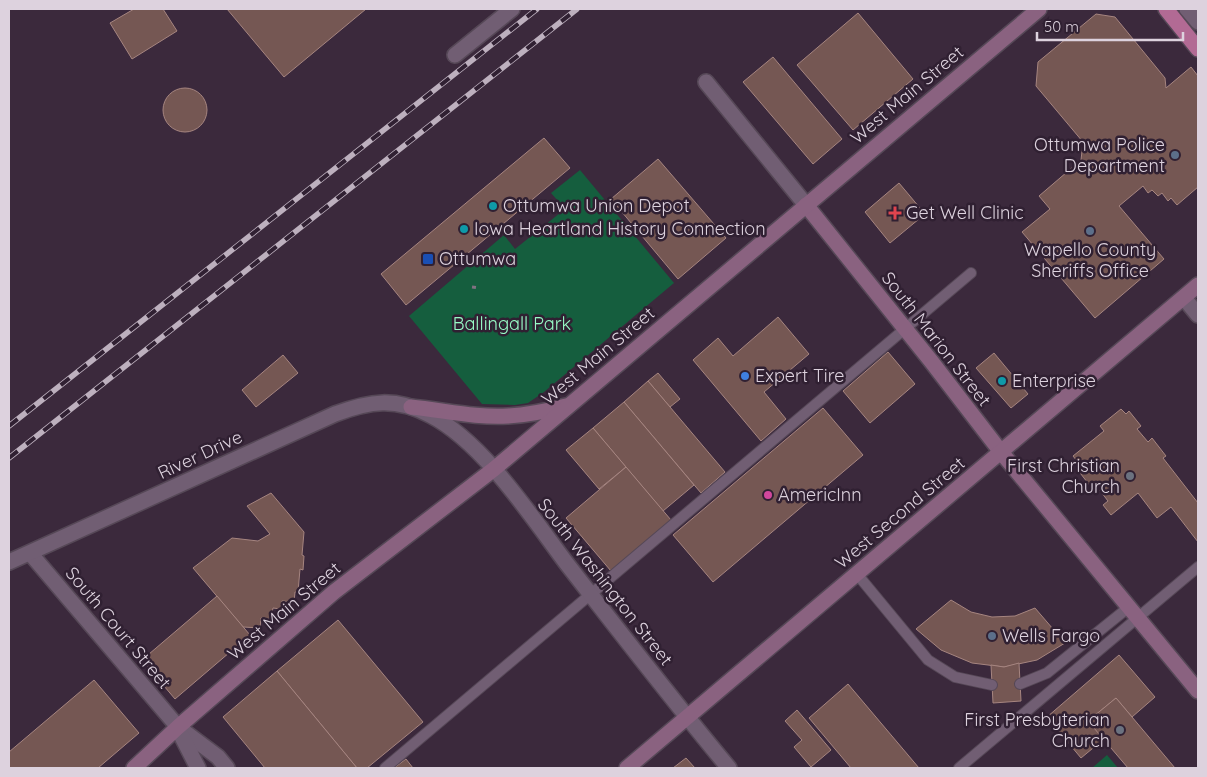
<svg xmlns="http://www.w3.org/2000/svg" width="1207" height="777" font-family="Quicksand,sans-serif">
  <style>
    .green { fill: #155e3e }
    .building { fill: #755753; stroke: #a68580 }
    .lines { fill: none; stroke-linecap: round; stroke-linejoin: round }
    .service-casing { stroke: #564857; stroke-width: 12 }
    .minor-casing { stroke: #564857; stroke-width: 18 }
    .tertiary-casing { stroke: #564857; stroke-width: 18 }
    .secondary-casing { stroke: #564857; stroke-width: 18 }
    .trunk-casing { stroke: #564857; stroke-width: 18 }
    .path { stroke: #817282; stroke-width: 3; stroke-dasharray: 4 4; stroke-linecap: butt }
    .service { stroke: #715e73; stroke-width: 10 }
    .minor { stroke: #715e73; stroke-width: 15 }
    .tertiary { stroke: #715e73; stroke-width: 15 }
    .secondary { stroke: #8a6280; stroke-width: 15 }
    .trunk { stroke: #b26a94; stroke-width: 15 }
    .rail-casing { stroke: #bdb0be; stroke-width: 5.5 }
    .rail { stroke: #302032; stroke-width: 4; stroke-dasharray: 11; stroke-linecap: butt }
    .service-dot { fill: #5c6f8a; stroke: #302032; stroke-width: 2 }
    .culture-dot { fill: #0f9aa8; stroke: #302032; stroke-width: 2 }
    .health-dot { fill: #e0444e; stroke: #302032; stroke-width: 2 }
    .transit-dot { fill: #1a4fb4; stroke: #302032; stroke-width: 2 }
    .shop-dot { fill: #3f7fe0; stroke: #302032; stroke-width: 2 }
    .worship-dot { fill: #6b7280; stroke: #302032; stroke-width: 2 }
    .hotel-dot { fill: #d1479c; stroke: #302032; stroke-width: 2 }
    .labels { text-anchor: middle; stroke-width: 5; stroke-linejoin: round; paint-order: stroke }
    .street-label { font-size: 18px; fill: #ddd2de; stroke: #302032 }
    .poi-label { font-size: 18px; fill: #ddd2de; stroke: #302032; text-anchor: start }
    .park-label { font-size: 18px; fill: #97fbc6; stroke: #302032 }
  </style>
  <rect width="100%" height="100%" fill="#3b293c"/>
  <g class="green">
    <path d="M 580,170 L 674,283 L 544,392 L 528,403 L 515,405 L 482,404 L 409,316 L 504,235 L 515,249 L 565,209 L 551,193 Z"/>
    <path d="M 1107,755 L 1118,768 L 1092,768 Z"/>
  </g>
  <g class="building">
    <path d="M 134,9 L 163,9 L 177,31 L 132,59 L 110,23 Z"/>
    <path d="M 227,9 L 366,9 L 284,77 Z"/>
    <path d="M 858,13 L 913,79 L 853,130 L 797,65 Z"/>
    <path d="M 1096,14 L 1115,17 L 1165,78 L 1166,88 L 1191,67 L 1198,76 L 1198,187 L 1177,205 L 1171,198 L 1168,201 L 1162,193 L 1158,196 L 1152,190 L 1148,193 L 1143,186 L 1119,206 L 1164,259 L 1095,318 L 1022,232 L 1050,209 L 1039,196 L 1081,160 L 1083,142 L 1036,86 L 1038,62 Z"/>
    <path d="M 773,57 L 842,139 L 813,164 L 743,82 Z"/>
    <circle cx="185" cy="110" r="22"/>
    <path d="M 544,138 L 570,168 L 406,305 L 381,274 Z"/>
    <path d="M 658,159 L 726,238 L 678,279 L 611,199 Z"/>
    <path d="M 899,183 L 925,214 L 890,243 L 865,212 Z"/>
    <path d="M 778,317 L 809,354 L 764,392 L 786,419 L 761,441 L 693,360 L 718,338 L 733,356 Z"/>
    <path d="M 888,352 L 915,384 L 870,423 L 843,391 Z"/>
    <path d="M 994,353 L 1028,394 L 1011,408 L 976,368 Z"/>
    <path d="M 283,355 L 298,373 L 256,407 L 242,390 Z"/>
    <path d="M 658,373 L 680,399 L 670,407 L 648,381 Z"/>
    <path d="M 648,381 L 725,472 L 701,493 L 624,402 Z"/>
    <path d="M 624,402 L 694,485 L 663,511 L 593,428 Z"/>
    <path d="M 823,408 L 863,455 L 713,582 L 673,535 Z"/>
    <path d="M 1121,409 L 1126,414 L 1129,411 L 1141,426 L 1137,429 L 1148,442 L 1152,438 L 1166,456 L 1163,458 L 1198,503 L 1198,542 L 1171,507 L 1157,518 L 1138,493 L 1111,515 L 1103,505 L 1108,501 L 1095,484 L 1091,487 L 1077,469 L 1081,466 L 1073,456 L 1104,431 L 1100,426 Z"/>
    <path d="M 593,428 L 626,467 L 599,489 L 566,450 Z"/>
    <path d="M 626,467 L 671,520 L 611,571 L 566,518 Z"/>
    <path d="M 271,493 L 304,532 L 302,555 L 304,556 L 303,570 L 300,569 L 298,592 L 295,592 L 294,602 L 282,601 L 281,609 L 273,608 L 271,619 L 261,618 L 260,628 L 243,627 L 193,568 L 232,538 L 258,541 L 270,534 L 247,506 Z"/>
    <path d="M 217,596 L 250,635 L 175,699 L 142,660 Z"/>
    <path d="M 951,600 L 971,612 L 992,617 L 1015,616 L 1035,608 L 1065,643 L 1037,660 L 1004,667 L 972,663 L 941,650 L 916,629 Z"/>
    <path d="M 338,620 L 423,722 L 367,768 L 357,768 L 277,671 Z"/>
    <path d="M 1119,655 L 1155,697 L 1132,717 L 1116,698 L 1088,721 L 1104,739 L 1081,758 L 1047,717 Z"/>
    <path d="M 1019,663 L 1021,701 L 993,703 L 991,665 L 1004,667 Z"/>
    <path d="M 277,671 L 357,768 L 265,768 L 223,717 Z"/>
    <path d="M 94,680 L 139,733 L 98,768 L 9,768 L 9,752 Z"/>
    <path d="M 848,684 L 919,768 L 851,768 L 809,718 Z"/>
    <path d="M 1116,698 L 1132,717 L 1175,768 L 1128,768 L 1088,721 Z"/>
    <path d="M 797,710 L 831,750 L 811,767 L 794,747 L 802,740 L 785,721 Z"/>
    <path d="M 686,758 L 695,768 L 673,768 Z"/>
    <path d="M 406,759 L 413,768 L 394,768 Z"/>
  </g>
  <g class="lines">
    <g class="service-casing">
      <g id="service">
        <path d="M 857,574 L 928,660 L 955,677 L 992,685"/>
        <path d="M 1020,684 L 1047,673 L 1129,607"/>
        <path d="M 385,768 L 971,273"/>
        <path d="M 959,768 L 1198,567"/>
      </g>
    </g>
    <g class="minor-casing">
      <g id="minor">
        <path d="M 1187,9 L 1198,22"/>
        <path d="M 455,55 L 512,9"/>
        <path d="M 706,82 L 806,205"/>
        <path d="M 1184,298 L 1198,315"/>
        <path d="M 30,553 L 178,727 L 218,757 L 227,768"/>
        <path d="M 179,731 L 198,768"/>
      </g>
    </g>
    <g class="tertiary-casing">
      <path id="tertiary" d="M 9,562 L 335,414 C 370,401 395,397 430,415 C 483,442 531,516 567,564 C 620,632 673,701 729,768"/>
    </g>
    <g class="secondary-casing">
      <g id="secondary">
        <path d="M 806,205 L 931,361 L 1001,452 L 1198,691"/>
        <path d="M 411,407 C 443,410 476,418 508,416 C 528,415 547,411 566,406"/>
        <path d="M 134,768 L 178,727 L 334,592 L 494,469 L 1039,9"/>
        <path d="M 627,768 L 1198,285"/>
      </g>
    </g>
    <g class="trunk-casing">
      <path id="trunk" d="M 1166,9 L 1198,49"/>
    </g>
    <path class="path" d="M 472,287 L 479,288"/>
    <use href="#service" class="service"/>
    <use href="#minor" class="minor"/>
    <use href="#tertiary" class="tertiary"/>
    <use href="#secondary" class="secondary"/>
    <use href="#trunk" class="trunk"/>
    <g class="rail-casing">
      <g id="rail">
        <path d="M 9,426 L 537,9"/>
        <path d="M 9,458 L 577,9"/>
      </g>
    </g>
    <use href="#rail" class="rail"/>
  </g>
  <g class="service-dot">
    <circle cx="1175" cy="155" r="5"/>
    <circle cx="1090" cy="231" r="5"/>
    <circle cx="992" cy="636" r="5"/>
  </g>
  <g class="culture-dot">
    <circle cx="493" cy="206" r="5"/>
    <circle cx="464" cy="229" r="5"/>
    <circle cx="1002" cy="381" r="5"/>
  </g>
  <path class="health-dot" d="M892.5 205.5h5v5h5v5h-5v5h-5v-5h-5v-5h5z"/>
  <rect class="transit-dot" x="422" y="253" width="12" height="12" rx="2.5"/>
  <circle class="shop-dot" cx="745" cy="376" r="5"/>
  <g class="worship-dot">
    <circle cx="1130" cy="476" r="5"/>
    <circle cx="1120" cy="730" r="5"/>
  </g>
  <circle class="hotel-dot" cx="768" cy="495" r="5"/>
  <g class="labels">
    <g class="street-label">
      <text transform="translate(907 95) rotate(-40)" y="6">West Main Street</text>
      <text transform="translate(936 339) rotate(52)" y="6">South Marion Street</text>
      <text transform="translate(598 356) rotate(-40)" y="6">West Main Street</text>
      <text transform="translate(200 455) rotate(-25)" y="6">River Drive</text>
      <text transform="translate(900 513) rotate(-40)" y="6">West Second Street</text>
      <text transform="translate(605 582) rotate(52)" y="6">South Washington Street</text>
      <text transform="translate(284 611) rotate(-40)" y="6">West Main Street</text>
      <text transform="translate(118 628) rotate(50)" y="6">South Court Street</text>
    </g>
    <g class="poi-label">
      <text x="1165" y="151" text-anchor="end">Ottumwa Police<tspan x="1165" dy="21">Department</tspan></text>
      <text x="503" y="212">Ottumwa Union Depot</text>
      <text x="906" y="219">Get Well Clinic</text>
      <text x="474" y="235">Iowa Heartland History Connection</text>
      <text x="1090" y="256" text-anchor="middle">Wapello County<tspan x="1090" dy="21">Sheriffs Office</tspan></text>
      <text x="439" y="265">Ottumwa</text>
      <text x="755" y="382">Expert Tire</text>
      <text x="1012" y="387">Enterprise</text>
      <text x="1120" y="472" text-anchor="end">First Christian<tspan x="1120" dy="21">Church</tspan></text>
      <text x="778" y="501">AmericInn</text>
      <text x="1002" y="642">Wells Fargo</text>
      <text x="1110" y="726" text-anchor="end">First Presbyterian<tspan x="1110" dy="21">Church</tspan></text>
    </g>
    <g class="park-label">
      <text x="512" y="330">Ballingall Park</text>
    </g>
  </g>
  <rect width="1207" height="777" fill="none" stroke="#ddd2de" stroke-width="20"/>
  <path d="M1037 32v8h146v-8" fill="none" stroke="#ddd2de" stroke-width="2.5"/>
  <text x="1044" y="32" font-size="15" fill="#ddd2de" stroke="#302032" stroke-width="4" paint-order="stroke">50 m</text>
</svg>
